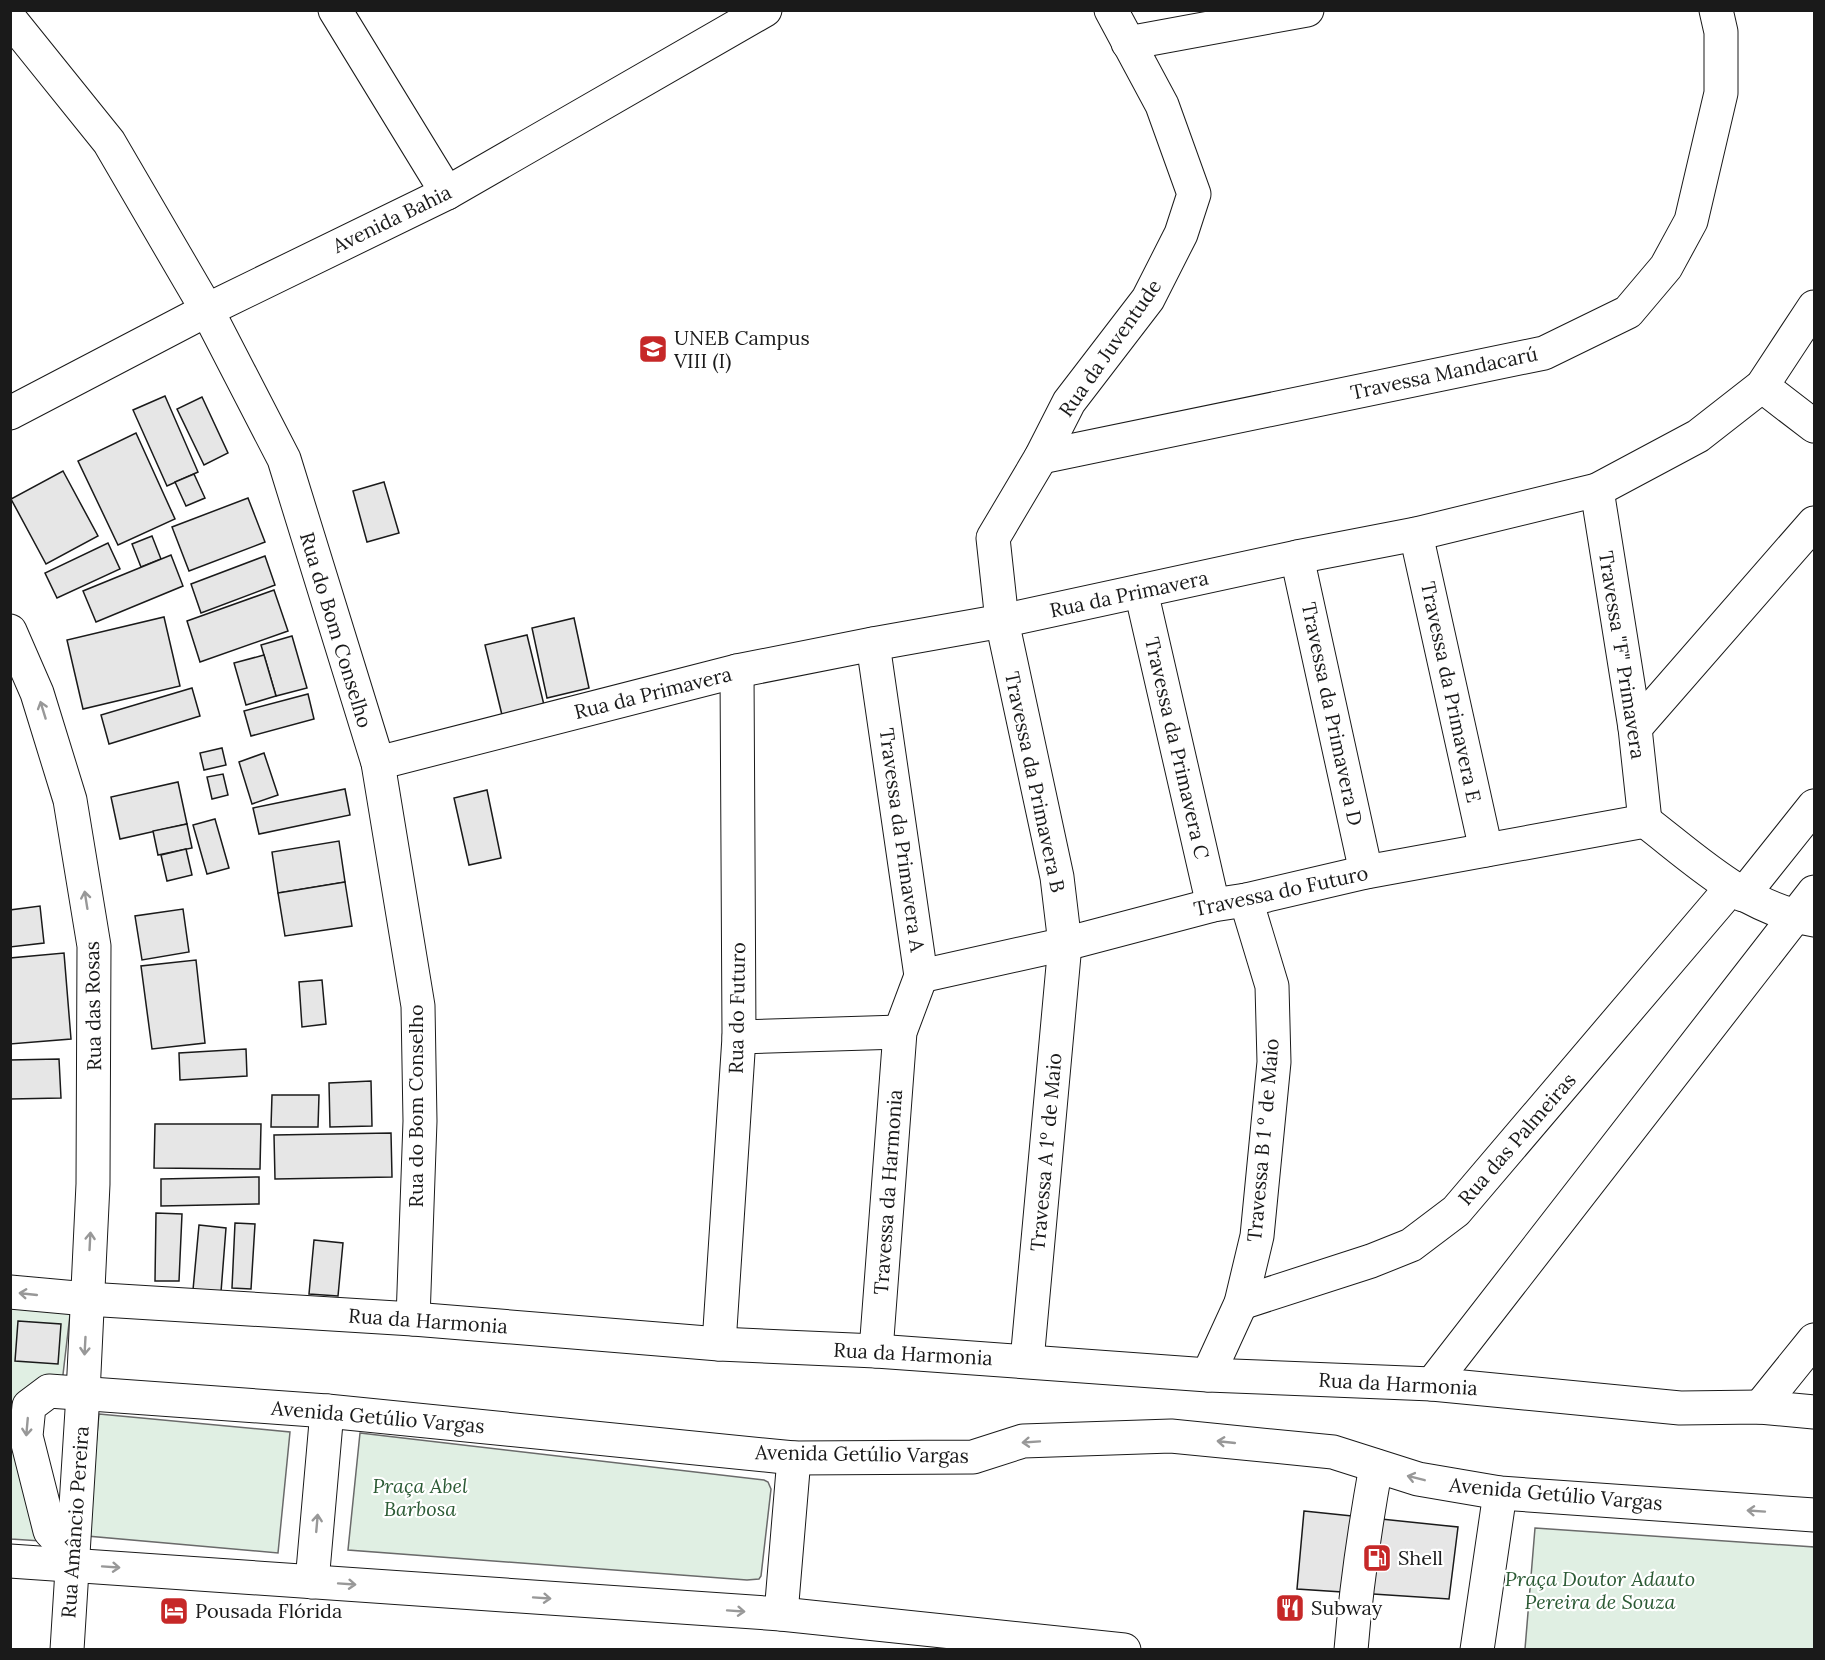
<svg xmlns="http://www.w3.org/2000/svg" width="1825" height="1660" font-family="Lora,serif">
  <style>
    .green { fill: #e0efe3; stroke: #6a6a6a; stroke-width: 1.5 }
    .building { fill: #e6e6e6; stroke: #1a1a1a; stroke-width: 1.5 }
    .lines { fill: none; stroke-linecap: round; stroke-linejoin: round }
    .minor-casing { stroke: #1a1a1a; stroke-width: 35 }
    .minor { stroke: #fff; stroke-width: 33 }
    .oneway { stroke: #989898 }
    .labels { text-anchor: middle; stroke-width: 4.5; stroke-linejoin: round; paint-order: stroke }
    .street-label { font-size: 20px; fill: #1a1a1a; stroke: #fff }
    .poi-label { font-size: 20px; fill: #1a1a1a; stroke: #fff; text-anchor: start }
    .park-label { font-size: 20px; font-style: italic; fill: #2b5a34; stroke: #fff }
  </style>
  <rect width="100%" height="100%" fill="#fff"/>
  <g class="green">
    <path d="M 10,1301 L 71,1306 L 62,1383 L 38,1382 L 41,1541 L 11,1539 Z"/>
    <path d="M 99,1414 L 290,1432 L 278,1553 L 87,1536 Z"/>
    <path d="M 360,1433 L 764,1480 L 768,1482 L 771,1489 L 761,1576 L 759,1579 L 747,1580 L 348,1550 Z"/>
    <path d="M 1535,1528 L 1814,1547 L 1814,1649 L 1525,1649 Z"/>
  </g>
  <g class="building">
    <path d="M 165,396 L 198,472 L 167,486 L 133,410 Z"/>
    <path d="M 202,397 L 228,453 L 204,465 L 177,409 Z"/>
    <path d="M 136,433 L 175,519 L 118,545 L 78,461 Z"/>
    <path d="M 63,471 L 98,536 L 46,564 L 11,499 Z"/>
    <path d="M 194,474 L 205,498 L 186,506 L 175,482 Z"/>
    <path d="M 384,482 L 399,533 L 367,542 L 353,491 Z"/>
    <path d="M 248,498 L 265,542 L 189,571 L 172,527 Z"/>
    <path d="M 152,536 L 161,559 L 141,567 L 132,544 Z"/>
    <path d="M 108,543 L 120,569 L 57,598 L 45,573 Z"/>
    <path d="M 171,555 L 183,586 L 96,622 L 83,591 Z"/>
    <path d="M 265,556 L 275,585 L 201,613 L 191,584 Z"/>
    <path d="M 274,590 L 288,631 L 200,662 L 187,621 Z"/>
    <path d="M 164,617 L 180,686 L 83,709 L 67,640 Z"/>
    <path d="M 574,618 L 589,688 L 547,698 L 532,628 Z"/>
    <path d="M 527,635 L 544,705 L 502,715 L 485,645 Z"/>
    <path d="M 292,636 L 307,688 L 276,696 L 261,645 Z"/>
    <path d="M 264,655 L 276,696 L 246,705 L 234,663 Z"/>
    <path d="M 192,688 L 200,716 L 109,744 L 101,715 Z"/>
    <path d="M 308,694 L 314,719 L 251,736 L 244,711 Z"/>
    <path d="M 222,748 L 226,765 L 204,770 L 200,753 Z"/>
    <path d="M 264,753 L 278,795 L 252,804 L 239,762 Z"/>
    <path d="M 223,774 L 228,795 L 212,799 L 207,777 Z"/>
    <path d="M 178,782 L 187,824 L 120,839 L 111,797 Z"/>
    <path d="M 345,789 L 350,815 L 259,834 L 253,808 Z"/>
    <path d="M 487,790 L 501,858 L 469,865 L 454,798 Z"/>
    <path d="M 215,819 L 229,868 L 207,874 L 193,825 Z"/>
    <path d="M 187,824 L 192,848 L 158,855 L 153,831 Z"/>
    <path d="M 339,841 L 345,882 L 278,893 L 272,852 Z"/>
    <path d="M 186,849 L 192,875 L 167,881 L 161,855 Z"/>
    <path d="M 345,882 L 352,926 L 285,936 L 278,893 Z"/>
    <path d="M 40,906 L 44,943 L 10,947 L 10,910 Z"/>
    <path d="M 183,909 L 189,952 L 142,960 L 135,916 Z"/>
    <path d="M 64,953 L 71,1039 L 10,1044 L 10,958 Z"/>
    <path d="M 196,960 L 205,1043 L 152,1049 L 141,966 Z"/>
    <path d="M 322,980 L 326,1024 L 302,1027 L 299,982 Z"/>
    <path d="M 246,1049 L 247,1076 L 180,1080 L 179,1053 Z"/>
    <path d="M 59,1059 L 61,1098 L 10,1099 L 10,1060 Z"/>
    <path d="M 371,1081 L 372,1126 L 330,1127 L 329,1083 Z"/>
    <path d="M 272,1095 L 319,1095 L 318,1127 L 271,1127 Z"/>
    <path d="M 155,1124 L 261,1124 L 260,1169 L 154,1168 Z"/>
    <path d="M 391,1133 L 392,1177 L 275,1179 L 274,1135 Z"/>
    <path d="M 259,1177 L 259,1204 L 161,1206 L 161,1179 Z"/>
    <path d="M 156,1213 L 182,1214 L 179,1281 L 155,1281 Z"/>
    <path d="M 235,1223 L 255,1224 L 251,1289 L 232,1288 Z"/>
    <path d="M 199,1225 L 226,1228 L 221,1292 L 193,1290 Z"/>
    <path d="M 314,1240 L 343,1243 L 338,1296 L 309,1294 Z"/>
    <path d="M 18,1321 L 61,1324 L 58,1364 L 15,1361 Z"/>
    <path d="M 1304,1511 L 1458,1527 L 1449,1599 L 1297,1589 Z"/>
  </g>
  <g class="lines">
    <g class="minor-casing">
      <g id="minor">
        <path d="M 335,10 L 447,193"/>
        <path d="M 10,19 L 109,142 L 207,310 L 284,459 L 378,763 L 418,1006 L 420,1121 L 413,1319"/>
        <path d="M 1128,43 L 1307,10"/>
        <path d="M 1762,386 L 1814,426"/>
        <path d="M 10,413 L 207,310 L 447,193 L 765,10"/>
        <path d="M 1041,457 L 1544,353 L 1628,312 L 1666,267 L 1691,221 L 1721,93 L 1721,32 L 1716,10"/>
        <path d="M 1597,490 L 1635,728 L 1645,821"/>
        <path d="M 1416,534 L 1486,850"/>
        <path d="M 1297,557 L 1366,872"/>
        <path d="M 1141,591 L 1213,905"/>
        <path d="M 10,631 L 37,693 L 70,800 L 94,946 L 93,1184 L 83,1394 L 67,1650"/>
        <path d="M 873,644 L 921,976 L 900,1032 L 876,1351"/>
        <path d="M 1635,728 L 1814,523"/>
        <path d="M 378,763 L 737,671 L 873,644 L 1002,621 L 1297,557 L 1416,534 L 1597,490 L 1698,436 L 1762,386 L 1814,307"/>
        <path d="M 1645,821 C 1697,861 1746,909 1814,920"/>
        <path d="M 1743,895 L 1814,806"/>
        <path d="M 921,976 L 1065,944 L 1213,905 L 1246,900 L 1366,872 L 1645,821"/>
        <path d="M 739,1037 L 900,1032"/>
        <path d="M 10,1292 L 87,1299 L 413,1319 L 719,1344 L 876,1351 L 1208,1375 L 1432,1384 L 1680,1408 L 1760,1407 L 1814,1412"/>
        <path d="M 1241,1303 L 1371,1261 L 1411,1245 L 1456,1211 L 1731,888"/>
        <path d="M 719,1344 L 739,1037 L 737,671"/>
        <path d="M 1027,1361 L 1065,944 L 1057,877 L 1002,621 L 993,538 L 1041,457 L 1069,402 L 1148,299 L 1181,234 L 1194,194 L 1162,105 L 1111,10"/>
        <path d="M 1208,1375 L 1241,1303 L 1257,1236 L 1274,1062 L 1272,986 L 1246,900"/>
        <path d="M 1432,1384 L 1814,892"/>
        <path d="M 1760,1407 L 1814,1340"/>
        <path d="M 73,1556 L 50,1531 L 26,1436 L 29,1406 L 49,1391 L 327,1411 L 794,1458 L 973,1457 L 1023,1441 L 1171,1436 L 1333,1452 L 1418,1479 L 1500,1493 L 1814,1515"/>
        <path d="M 10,1561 L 781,1614 L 1124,1650"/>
        <path d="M 312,1582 L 327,1411"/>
        <path d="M 781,1614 L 794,1458"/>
        <path d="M 1351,1650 C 1356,1588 1365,1527 1376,1466"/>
        <path d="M 1477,1650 L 1500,1493"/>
      </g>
    </g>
    <use href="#minor" class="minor"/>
  </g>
  <defs><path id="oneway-shaft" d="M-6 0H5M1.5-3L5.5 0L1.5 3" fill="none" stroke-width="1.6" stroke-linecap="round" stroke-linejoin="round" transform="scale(1.5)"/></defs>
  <g class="oneway">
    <use href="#oneway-shaft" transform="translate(43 710) rotate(-107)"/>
    <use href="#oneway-shaft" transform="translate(86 900) rotate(-99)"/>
    <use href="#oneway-shaft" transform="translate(90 1241) rotate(-87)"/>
    <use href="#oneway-shaft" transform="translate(28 1294) rotate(-174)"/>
    <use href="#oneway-shaft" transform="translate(85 1346) rotate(93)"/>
    <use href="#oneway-shaft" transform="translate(27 1427) rotate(95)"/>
    <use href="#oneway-shaft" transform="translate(1031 1442) rotate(176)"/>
    <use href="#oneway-shaft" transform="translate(1226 1442) rotate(-174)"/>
    <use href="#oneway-shaft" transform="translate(1416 1478) rotate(-166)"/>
    <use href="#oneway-shaft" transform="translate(1756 1511) rotate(-176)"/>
    <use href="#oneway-shaft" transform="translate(317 1523) rotate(-85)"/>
    <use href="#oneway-shaft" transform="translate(111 1567) rotate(4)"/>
    <use href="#oneway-shaft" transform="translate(347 1584) rotate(4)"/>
    <use href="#oneway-shaft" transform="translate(542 1598) rotate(4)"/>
    <use href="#oneway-shaft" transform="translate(736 1611) rotate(4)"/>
  </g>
  <defs>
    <g id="school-square" transform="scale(1.5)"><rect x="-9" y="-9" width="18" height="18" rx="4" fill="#c62828" stroke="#fff"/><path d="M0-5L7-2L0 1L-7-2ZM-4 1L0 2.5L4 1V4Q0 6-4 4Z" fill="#fff"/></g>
    <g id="fuel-square" transform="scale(1.5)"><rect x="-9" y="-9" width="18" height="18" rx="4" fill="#c62828" stroke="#fff"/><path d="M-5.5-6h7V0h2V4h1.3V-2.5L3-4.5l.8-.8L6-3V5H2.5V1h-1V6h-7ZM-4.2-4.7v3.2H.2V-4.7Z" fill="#fff"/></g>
    <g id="restaurant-square" transform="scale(1.5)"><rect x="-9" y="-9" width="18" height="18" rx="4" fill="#c62828" stroke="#fff"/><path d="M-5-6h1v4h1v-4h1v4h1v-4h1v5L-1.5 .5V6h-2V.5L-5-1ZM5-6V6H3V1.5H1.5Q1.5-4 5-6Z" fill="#fff"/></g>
    <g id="hotel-square" transform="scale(1.5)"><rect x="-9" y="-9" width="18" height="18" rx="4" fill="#c62828" stroke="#fff"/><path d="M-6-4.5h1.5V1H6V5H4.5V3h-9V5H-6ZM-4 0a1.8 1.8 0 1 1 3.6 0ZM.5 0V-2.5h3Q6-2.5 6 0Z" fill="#fff"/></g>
  </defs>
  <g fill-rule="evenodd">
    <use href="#school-square" x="653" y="349"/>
    <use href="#fuel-square" x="1377" y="1558"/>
    <use href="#restaurant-square" x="1290" y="1608"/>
    <use href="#hotel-square" x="174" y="1611"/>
  </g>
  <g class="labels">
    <g class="street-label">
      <text transform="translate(392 219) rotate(-26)" y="7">Avenida Bahia</text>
      <text transform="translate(1110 348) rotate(-55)" y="7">Rua da Juventude</text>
      <text transform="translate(1444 373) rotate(-12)" y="7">Travessa Mandacarú</text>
      <text transform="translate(1129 594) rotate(-12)" y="7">Rua da Primavera</text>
      <text transform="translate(336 630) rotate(73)" y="7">Rua do Bom Conselho</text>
      <text transform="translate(1622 655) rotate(81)" y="7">Travessa "F" Primavera</text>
      <text transform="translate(1451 692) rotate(78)" y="7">Travessa da Primavera E</text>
      <text transform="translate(653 693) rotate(-14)" y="7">Rua da Primavera</text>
      <text transform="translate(1332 714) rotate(78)" y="7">Travessa da Primavera D</text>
      <text transform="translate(1177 748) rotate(77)" y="7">Travessa da Primavera C</text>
      <text transform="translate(1035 782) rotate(78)" y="7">Travessa da Primavera B</text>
      <text transform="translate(902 840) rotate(82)" y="7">Travessa da Primavera A</text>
      <text transform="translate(1281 891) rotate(-12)" y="7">Travessa do Futuro</text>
      <text transform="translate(93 1006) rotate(-91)" y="7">Rua das Rosas</text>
      <text transform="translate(737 1008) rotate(-89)" y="7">Rua do Futuro</text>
      <text transform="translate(416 1106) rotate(-90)" y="7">Rua do Bom Conselho</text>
      <text transform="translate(1517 1139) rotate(-49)" y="7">Rua das Palmeiras</text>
      <text transform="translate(1263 1140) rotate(-85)" y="7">Travessa B 1 º de Maio</text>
      <text transform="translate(1046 1152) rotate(-85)" y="7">Travessa A 1º de Maio</text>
      <text transform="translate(888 1192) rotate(-86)" y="7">Travessa da Harmonia</text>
      <text transform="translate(428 1321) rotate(4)" y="7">Rua da Harmonia</text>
      <text transform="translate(913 1354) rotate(3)" y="7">Rua da Harmonia</text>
      <text transform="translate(1398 1384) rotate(3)" y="7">Rua da Harmonia</text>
      <text transform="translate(378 1417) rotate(5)" y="7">Avenida Getúlio Vargas</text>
      <text transform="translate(862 1454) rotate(1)" y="7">Avenida Getúlio Vargas</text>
      <text transform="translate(1556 1494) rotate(5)" y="7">Avenida Getúlio Vargas</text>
      <text transform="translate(75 1522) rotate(-86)" y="7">Rua Amâncio Pereira</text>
    </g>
    <g class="poi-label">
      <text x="674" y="345">UNEB Campus<tspan x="674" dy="23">VIII (I)</tspan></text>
      <text x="1398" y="1565">Shell</text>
      <text x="1311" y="1615">Subway</text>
      <text x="195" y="1618">Pousada Flórida</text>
    </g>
    <g class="park-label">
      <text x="420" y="1493">Praça Abel<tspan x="420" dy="23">Barbosa</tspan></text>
      <text x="1600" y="1586">Praça Doutor Adauto<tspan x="1600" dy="23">Pereira de Souza</tspan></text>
    </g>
  </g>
  <rect width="1825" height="1660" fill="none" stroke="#1a1a1a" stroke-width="24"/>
</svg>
